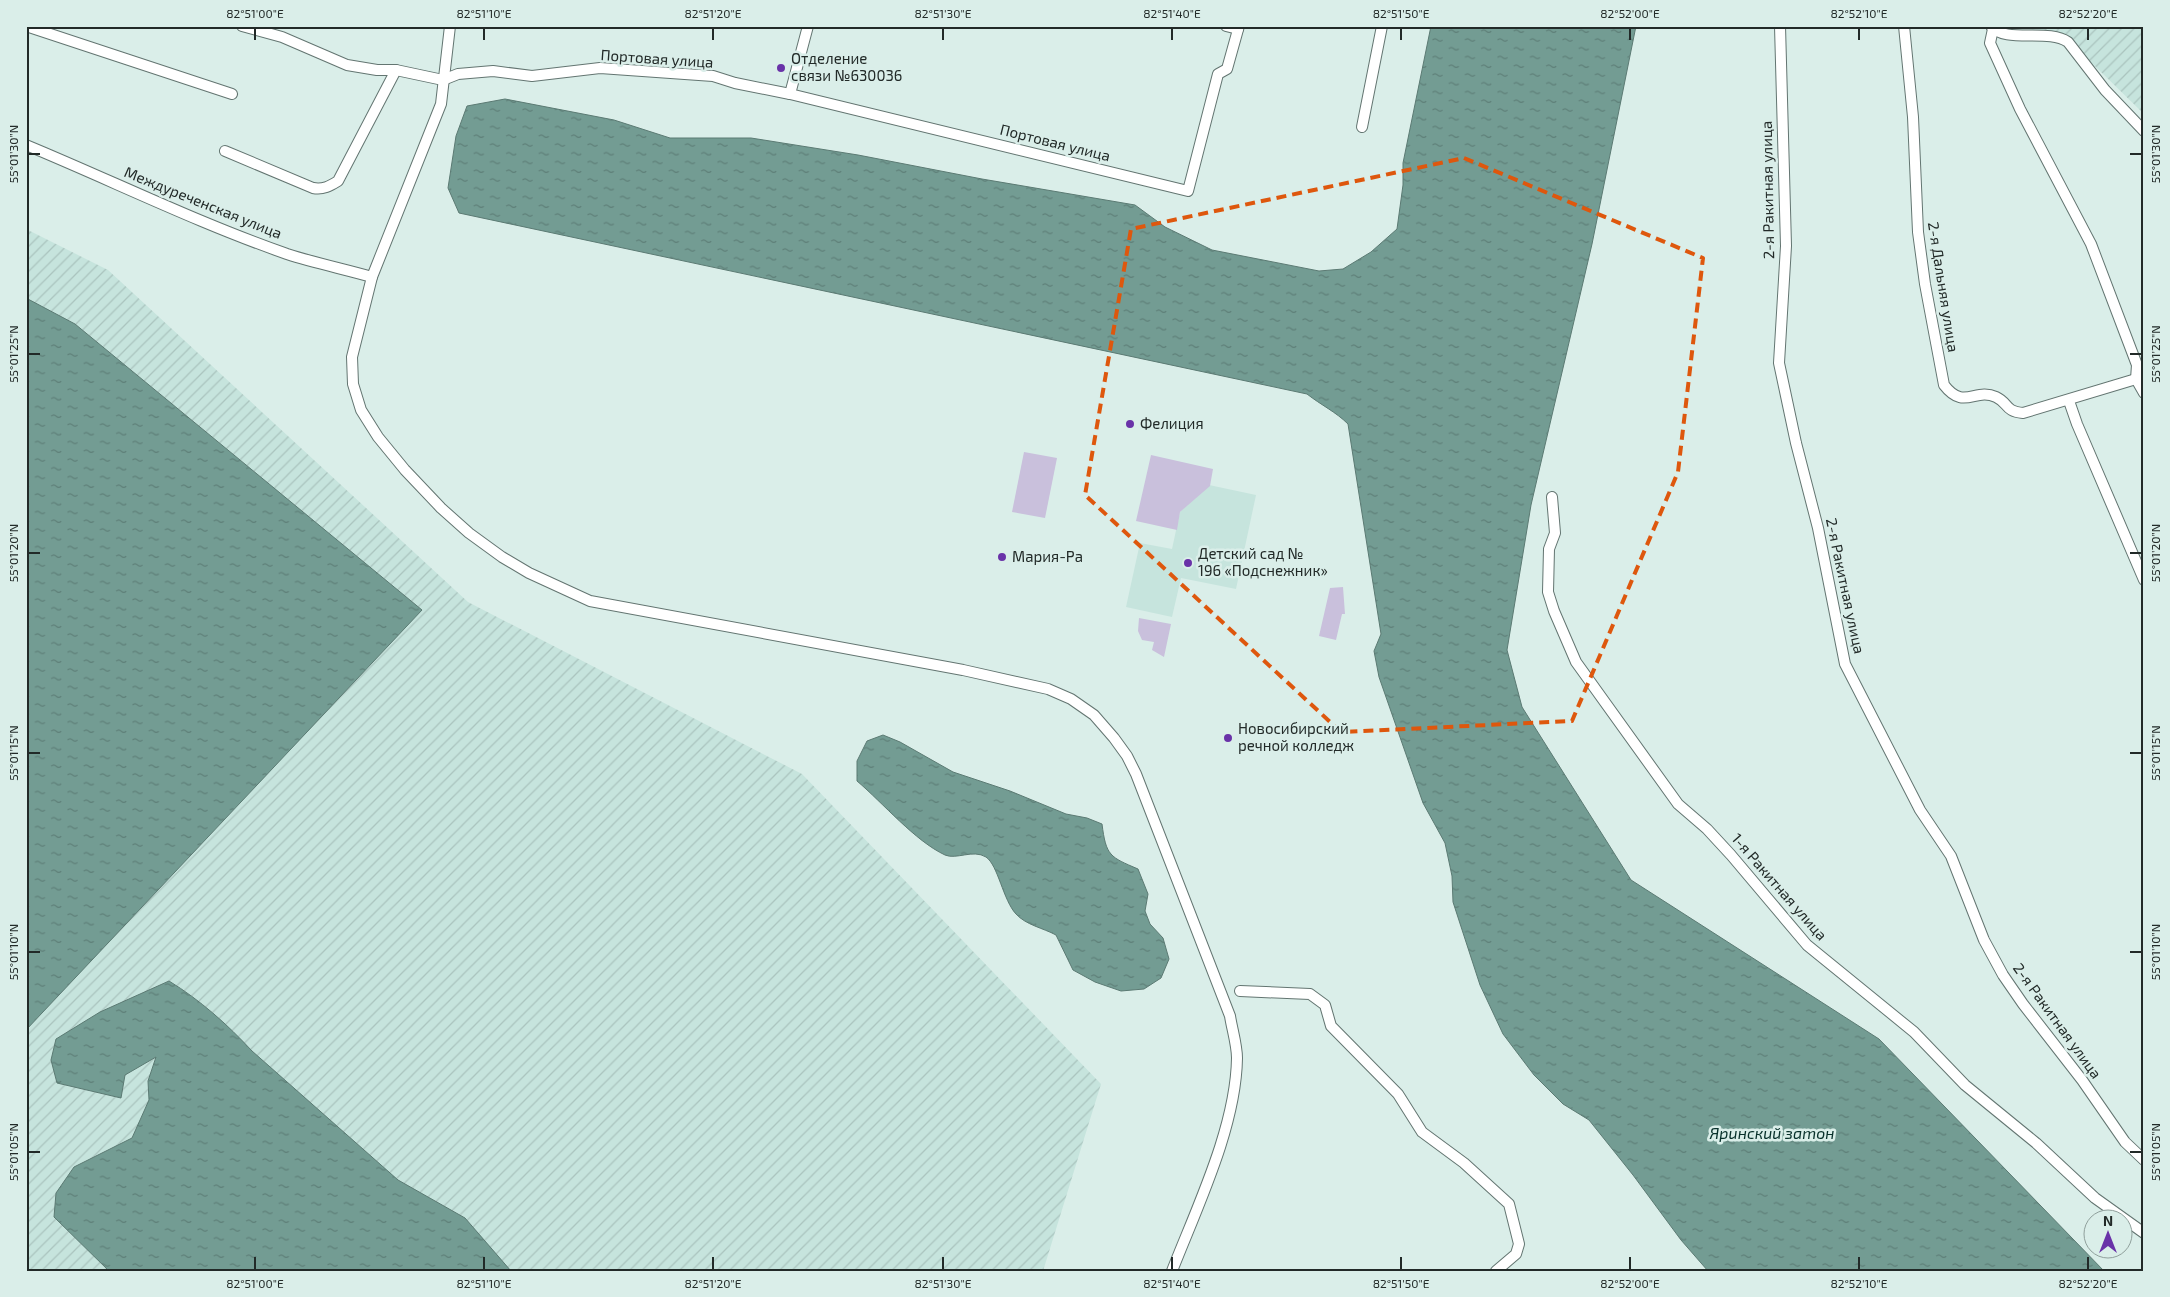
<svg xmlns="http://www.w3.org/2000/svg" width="2170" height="1297" font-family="'Exo 2',sans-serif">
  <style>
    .built { fill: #c6e4dd }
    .industrial { fill: url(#industrial-furrows) }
    .green { fill: #c9c0dc }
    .water { fill: url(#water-ripples); stroke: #5b7a73 }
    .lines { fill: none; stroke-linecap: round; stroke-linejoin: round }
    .minor-casing { stroke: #637571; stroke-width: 12 }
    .minor { stroke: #fff; stroke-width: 10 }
    .marked { fill: none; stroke: #de570d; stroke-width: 4; stroke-dasharray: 10 6; stroke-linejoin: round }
    .ticks { fill: none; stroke: #222a28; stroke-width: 2 }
    .poi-dot { fill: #6932a8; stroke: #daeee9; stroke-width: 2 }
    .labels { text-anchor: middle; stroke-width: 5; stroke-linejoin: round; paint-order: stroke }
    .street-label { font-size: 15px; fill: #222a28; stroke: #daeee9 }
    .poi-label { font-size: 15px; fill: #222a28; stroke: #daeee9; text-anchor: start }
    .water-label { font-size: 16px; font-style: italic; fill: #08312b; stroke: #daeee9 }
    .neatline { fill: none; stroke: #222a28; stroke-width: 2 }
    .ticks-label { font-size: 12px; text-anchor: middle; fill: #222a28 }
  </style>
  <defs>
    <pattern id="industrial-furrows" width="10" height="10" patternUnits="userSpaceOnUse" patternTransform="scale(1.25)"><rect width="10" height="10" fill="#c6e4dd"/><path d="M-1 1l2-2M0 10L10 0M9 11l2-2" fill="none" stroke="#aac4be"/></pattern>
    <pattern id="water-ripples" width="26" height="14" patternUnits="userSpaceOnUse" patternTransform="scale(1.25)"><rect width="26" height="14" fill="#739c93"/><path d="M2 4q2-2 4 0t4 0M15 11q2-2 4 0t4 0" fill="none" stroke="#5e7f78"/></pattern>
  </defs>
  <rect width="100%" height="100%" fill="#daeee9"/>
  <path class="built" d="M 1209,485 L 1256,495 L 1236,589 L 1181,578 L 1172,617 L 1126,607 L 1140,543 L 1172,549 L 1180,512 Z"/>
  <g class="industrial">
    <path d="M 1997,26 L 2144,26 L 2144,114 L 2060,32 Z"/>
    <path d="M 26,229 L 108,270 L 468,602 L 802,774 L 1101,1084 L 1043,1271 L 26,1271 Z"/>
  </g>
  <g class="green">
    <path d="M 1024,452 L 1057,458 L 1045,518 L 1012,512 Z"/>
    <path d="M 1151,455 L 1213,469 L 1210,486 L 1180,512 L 1177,530 L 1136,521 Z"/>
    <path d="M 1343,587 L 1345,614 L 1342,614 L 1336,640 L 1319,636 L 1330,588 Z"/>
    <path d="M 1139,618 L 1171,624 L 1164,657 L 1152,650 L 1154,642 L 1142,640 L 1138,631 Z"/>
  </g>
  <g class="water">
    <path d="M 1431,26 L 1636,26 L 1592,244 L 1531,505 L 1507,650 L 1522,707 L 1631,880 L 1879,1039 L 2104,1271 L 1708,1271 L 1681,1240 L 1633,1175 L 1589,1120 L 1563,1104 L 1534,1075 L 1503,1034 L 1480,985 L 1453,902 L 1452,876 L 1445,843 L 1423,803 L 1379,677 L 1374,651 L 1381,634 L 1348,424 C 1336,412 1321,405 1307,394 L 459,213 L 448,188 L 456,136 L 467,106 L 505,99 L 614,120 L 670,138 L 751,138 L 858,155 L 982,179 L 1135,205 L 1165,227 L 1212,250 L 1319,271 L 1343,269 L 1371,252 L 1397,229 L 1403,185 L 1403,163 Z"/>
    <path d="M 26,298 L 75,324 L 422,610 L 26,1030 Z"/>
    <path d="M 883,735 L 900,742 L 953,772 L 1010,791 L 1066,814 L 1087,818 L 1102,824 C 1106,856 1110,857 1138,869 L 1148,894 L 1145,911 L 1150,924 L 1163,938 L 1169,959 L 1161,978 L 1144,989 L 1121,991 L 1095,982 L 1073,970 L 1056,935 C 1043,928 1026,925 1016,914 C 1003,900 998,865 986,857 C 973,849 956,860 945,855 C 915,841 883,803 857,781 L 857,761 L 867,741 Z"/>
    <path d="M 169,981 C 200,1000 227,1024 252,1051 L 398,1180 L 465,1218 L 511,1271 L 109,1271 L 54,1217 L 56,1193 L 74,1167 L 132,1138 L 149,1100 L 148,1081 L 156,1057 L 125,1075 L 121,1098 L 57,1083 L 51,1060 L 56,1039 L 100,1012 Z"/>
  </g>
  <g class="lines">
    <g class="minor-casing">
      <g id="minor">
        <path d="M 26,26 L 232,94"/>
        <path d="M 242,26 L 282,37 L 347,65 L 377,70 L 396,70 L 443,80 L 458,74 L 493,71 L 532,76 L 600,68 L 713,76 L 735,83 L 790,94 L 1188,191 L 1218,74 L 1227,69 L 1239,26"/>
        <path d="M 450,26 L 441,104 L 372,277 L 352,357 L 353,384 L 361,410 L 378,437 L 405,470 L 441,508 L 469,533 L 502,557 L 529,573 L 590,601 L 963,670 L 1048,689 L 1071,699 L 1094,715 L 1114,738 L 1127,756 L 1136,774 L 1230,1016 C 1232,1029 1237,1045 1237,1058 C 1236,1127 1197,1207 1172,1271"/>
        <path d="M 1226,26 L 1238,29"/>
        <path d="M 1780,26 L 1786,246 L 1779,363 L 1796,443 L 1818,528 L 1845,664 L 1920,810 L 1951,856 L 1984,940 L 2003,975 L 2023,1004 L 2082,1080 L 2125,1142 L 2144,1160"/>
        <path d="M 1904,26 L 1913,117 L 1918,232 L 1925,284 L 1944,385 C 1964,411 1975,387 1996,397 C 2009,403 2004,411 2023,413 L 2136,379"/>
        <path d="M 1991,26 C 2005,44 2048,28 2068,42 L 2105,90 L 2144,131"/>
        <path d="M 1993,29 L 1990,43 L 2020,109 L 2091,244 L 2137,365 L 2136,379 L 2144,393"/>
        <path d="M 790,94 L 808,26"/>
        <path d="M 1362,127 L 1382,26"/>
        <path d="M 26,145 C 113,181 198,223 287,254 C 315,263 344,269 372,277"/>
        <path d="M 225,151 L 313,188 C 323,190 330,186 338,181 L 396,70"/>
        <path d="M 2069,401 L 2077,424 L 2144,580"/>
        <path d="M 1552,497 L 1555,533 L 1549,549 L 1548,592 L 1554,611 L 1576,662 L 1678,804 L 1707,829 L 1731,855 L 1807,945 L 1914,1032 L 1965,1085 L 2036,1143 L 2095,1198 L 2144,1233"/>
        <path d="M 1240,991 L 1310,994 L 1325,1005 L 1331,1026 L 1398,1094 L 1422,1132 L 1464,1163 L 1509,1204 L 1519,1244 L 1516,1254 L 1496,1271"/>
      </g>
    </g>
    <use href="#minor" class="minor"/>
  </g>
  <path class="marked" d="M 1464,158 L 1703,258 L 1678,472 L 1572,721 L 1341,732 L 1085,495 L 1131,229 Z"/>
  <path class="ticks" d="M 255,28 L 255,40M 484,28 L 484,40M 713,28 L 713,40M 943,28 L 943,40M 1172,28 L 1172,40M 1401,28 L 1401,40M 1630,28 L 1630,40M 1859,28 L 1859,40M 2088,28 L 2088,40M 28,154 L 40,154M 2130,154 L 2142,154M 28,354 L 40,354M 2130,354 L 2142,354M 28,553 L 40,553M 2130,553 L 2142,553M 28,753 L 40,753M 2130,753 L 2142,753M 28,952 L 40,952M 2130,952 L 2142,952M 28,1152 L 40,1152M 2130,1152 L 2142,1152M 255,1257 L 255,1270M 484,1257 L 484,1270M 713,1257 L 713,1270M 943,1257 L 943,1270M 1172,1257 L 1172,1270M 1401,1257 L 1401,1270M 1630,1257 L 1630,1270M 1859,1257 L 1859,1270M 2088,1257 L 2088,1270"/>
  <g class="poi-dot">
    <circle cx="781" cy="68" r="5"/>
    <circle cx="1130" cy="424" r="5"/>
    <circle cx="1002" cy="557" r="5"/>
    <circle cx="1188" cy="563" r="5"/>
    <circle cx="1228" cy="738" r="5"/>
  </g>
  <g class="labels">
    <g class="street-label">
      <text transform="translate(657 59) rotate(4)" y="5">Портовая улица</text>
      <text transform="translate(1055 143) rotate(14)" y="5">Портовая улица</text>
      <text transform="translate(1768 190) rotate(-91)" y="5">2-я Ракитная улица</text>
      <text transform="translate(203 203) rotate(22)" y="5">Междуреченская улица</text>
      <text transform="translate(1943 287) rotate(81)" y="5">2-я Дальняя улица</text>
      <text transform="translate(1845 586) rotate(78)" y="5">2-я Ракитная улица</text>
      <text transform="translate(1779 887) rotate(49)" y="5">1-я Ракитная улица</text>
      <text transform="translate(2057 1021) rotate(54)" y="5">2-я Ракитная улица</text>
    </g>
    <g class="poi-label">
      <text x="791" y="64">Отделение<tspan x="791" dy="17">связи №630036</tspan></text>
      <text x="1140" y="429">Фелиция</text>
      <text x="1198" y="559">Детский сад №<tspan x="1198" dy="17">196 «Подснежник»</tspan></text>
      <text x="1012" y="562">Мария-Ра</text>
      <text x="1238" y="734">Новосибирский<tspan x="1238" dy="17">речной колледж</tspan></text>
    </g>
    <g class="water-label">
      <text x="1772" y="1139">Яринский затон</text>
    </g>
  </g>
  <rect width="2170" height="1297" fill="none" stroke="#daeee9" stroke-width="55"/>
  <g transform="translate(2108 1234)"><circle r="24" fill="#daeee9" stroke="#90a09c"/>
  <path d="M0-4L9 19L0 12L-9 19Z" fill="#6932a8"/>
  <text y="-8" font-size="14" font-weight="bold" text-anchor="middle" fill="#222a28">N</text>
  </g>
  <rect x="28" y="28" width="2114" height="1242" class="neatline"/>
  <g class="ticks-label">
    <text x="255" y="18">82°51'00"E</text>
    <text x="484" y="18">82°51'10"E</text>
    <text x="713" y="18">82°51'20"E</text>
    <text x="943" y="18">82°51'30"E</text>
    <text x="1172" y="18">82°51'40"E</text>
    <text x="1401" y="18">82°51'50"E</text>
    <text x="1630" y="18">82°52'00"E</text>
    <text x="1859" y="18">82°52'10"E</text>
    <text x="2088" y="18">82°52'20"E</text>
    <text transform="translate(14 154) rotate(-90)" y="4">55°01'30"N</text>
    <text transform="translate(2156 154) rotate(-90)" y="4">55°01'30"N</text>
    <text transform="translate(14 354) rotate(-90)" y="4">55°01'25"N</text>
    <text transform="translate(2156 354) rotate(-90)" y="4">55°01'25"N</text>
    <text transform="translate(14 553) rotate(-90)" y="4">55°01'20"N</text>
    <text transform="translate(2156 553) rotate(-90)" y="4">55°01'20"N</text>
    <text transform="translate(14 753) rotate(-90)" y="4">55°01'15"N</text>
    <text transform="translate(2156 753) rotate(-90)" y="4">55°01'15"N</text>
    <text transform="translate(14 952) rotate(-90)" y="4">55°01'10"N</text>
    <text transform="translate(2156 952) rotate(-90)" y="4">55°01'10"N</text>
    <text transform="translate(14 1152) rotate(-90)" y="4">55°01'05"N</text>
    <text transform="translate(2156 1152) rotate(-90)" y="4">55°01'05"N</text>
    <text x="255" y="1288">82°51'00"E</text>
    <text x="484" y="1288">82°51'10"E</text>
    <text x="713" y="1288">82°51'20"E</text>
    <text x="943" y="1288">82°51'30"E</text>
    <text x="1172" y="1288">82°51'40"E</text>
    <text x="1401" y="1288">82°51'50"E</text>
    <text x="1630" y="1288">82°52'00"E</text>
    <text x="1859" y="1288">82°52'10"E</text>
    <text x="2088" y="1288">82°52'20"E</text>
  </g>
</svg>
